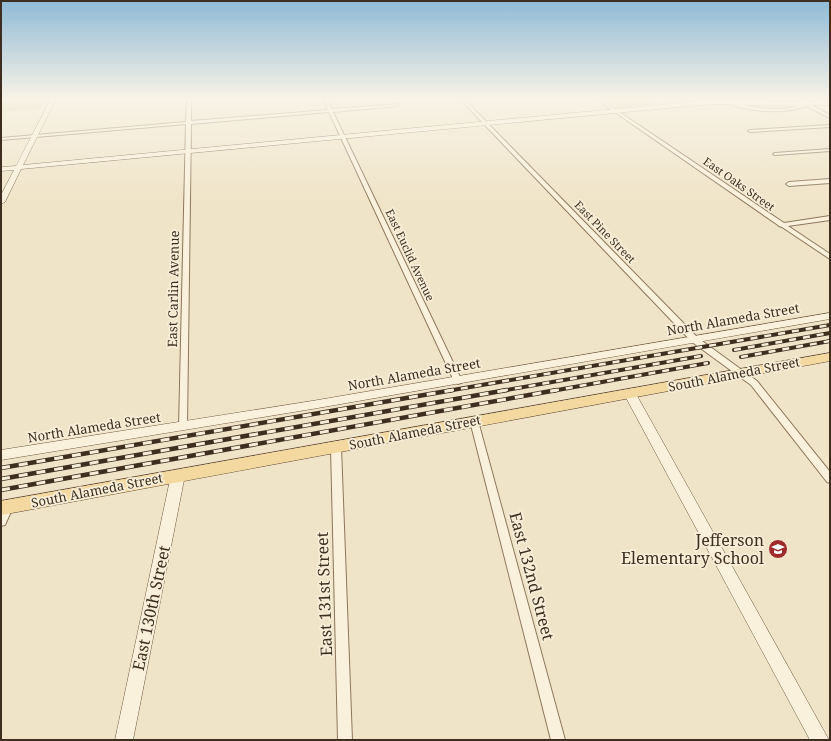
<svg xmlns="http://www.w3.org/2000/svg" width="831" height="741" font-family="'Noto Serif',serif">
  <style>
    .green { fill: #c9cf9b }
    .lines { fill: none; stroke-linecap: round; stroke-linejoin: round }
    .street-casing { stroke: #8d765c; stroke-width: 2 }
    .secondary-casing { stroke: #6f573f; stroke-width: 1 }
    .primary-casing { stroke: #5b4430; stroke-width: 1 }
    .street { fill: #faf1dc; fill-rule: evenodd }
    .secondary { fill: #faf1dc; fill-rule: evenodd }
    .primary { fill: #f3d9a0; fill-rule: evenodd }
    .rail-far1-casing { stroke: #3d2e20; stroke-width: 4 }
    .rail-casing { stroke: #3d2e20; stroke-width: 4.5 }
    .rail-far1 { stroke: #f7eed8; stroke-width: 2.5; stroke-dasharray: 7; stroke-linecap: butt }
    .rail { stroke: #f7eed8; stroke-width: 3; stroke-dasharray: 9; stroke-linecap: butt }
    .labels { text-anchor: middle; stroke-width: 3.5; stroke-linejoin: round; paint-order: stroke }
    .far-street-label { font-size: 11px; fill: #3d2e20; stroke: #f7eed8 }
    .street-label { font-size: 13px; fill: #3d2e20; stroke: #f7eed8 }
    .near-poi-label { font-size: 16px; fill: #3d2e20; stroke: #f7eed8; text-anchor: end }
    .near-street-label { font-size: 16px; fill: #3d2e20; stroke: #f7eed8 }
  </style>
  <rect width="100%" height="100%" fill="#f0e4c8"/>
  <g class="green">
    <path d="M 5,99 L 46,99 L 40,109 L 1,112 L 1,103 Z"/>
    <path d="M 604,99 L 646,99 L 655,104 L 618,108 Z"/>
  </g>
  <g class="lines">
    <g class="street-casing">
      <g id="street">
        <path d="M 187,99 L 191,99 L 191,121 L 328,110 L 323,99 L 327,99 L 332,109 L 399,104 L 398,106 L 333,112 L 462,381 L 461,383 L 458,384 L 454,381 L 329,112 L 191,124 L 187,427 L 186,429 L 180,429 L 179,427 L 186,124 L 1,140 L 1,138 L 186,122 Z"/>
        <path d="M 460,99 L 464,99 L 698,338 L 757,381 L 830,472 L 830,483 L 827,482 L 751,385 L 692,342 Z"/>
        <path d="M 596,99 L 600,99 L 784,223 L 830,216 L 830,220 L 788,226 L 830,254 L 830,259 L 782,227 L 779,226 L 778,225 Z"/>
        <path d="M 794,99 C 803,98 821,111 830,115 L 830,118 L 806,106 C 786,114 746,113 727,102 L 729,101 C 752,107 779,114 803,104 Z"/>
        <path d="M 830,125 L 830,127 L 750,132 L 748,131 L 750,130 Z"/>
        <path d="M 830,149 L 830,151 L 775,155 L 773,154 L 775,153 Z"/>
        <path d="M 830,179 L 830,183 L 789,186 L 786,184 L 789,182 Z"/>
        <path d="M 474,418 L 477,419 L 478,421 L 565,740 L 551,740 L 470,421 L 471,419 Z"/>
        <path d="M 336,444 L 339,445 L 341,447 L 352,740 L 338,740 L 331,447 L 333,445 Z"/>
        <path d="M 8,503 L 12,504 L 13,507 L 5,525 L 1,526 L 1,511 L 4,504 Z"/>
      </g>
    </g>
    <g class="secondary-casing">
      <g id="secondary">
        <path d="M 51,99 L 56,99 L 23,165 L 711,100 L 791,102 L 830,101 L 830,105 L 791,106 L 711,104 L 21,169 L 5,202 L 1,204 L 1,195 L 14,170 L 1,171 L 1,167 L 16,166 Z"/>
        <path d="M 830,313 L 830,319 L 312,409 L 1,460 L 1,450 L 312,401 Z"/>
        <path d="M 630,390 L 634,391 L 636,394 L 829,740 L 810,740 L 624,394 L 626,391 Z"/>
        <path d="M 178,470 L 183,471 L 185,475 L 133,740 L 115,740 L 171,475 L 173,471 Z"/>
      </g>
    </g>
    <g class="primary-casing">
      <path id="primary" d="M 830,353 L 830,361 L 1,515 L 1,501 Z"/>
    </g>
    <use href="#street" class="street"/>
    <use href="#secondary" class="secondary"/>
    <use href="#primary" class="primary"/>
    <g class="rail-far1-casing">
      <g id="rail-far1">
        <path d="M 734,350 L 830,333"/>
        <path d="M 741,357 L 830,341"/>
        <path d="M 447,391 L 830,325"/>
        <path d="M 501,391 L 701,356"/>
        <path d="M 552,391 L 708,363"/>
      </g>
    </g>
    <g class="rail-casing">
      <g id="rail">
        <path d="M 1,468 L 453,390"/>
        <path d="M 1,479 L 507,390"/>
        <path d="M 1,490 L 557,390"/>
      </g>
    </g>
    <use href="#rail-far1" class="rail-far1"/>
    <use href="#rail" class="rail"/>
  </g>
  <linearGradient id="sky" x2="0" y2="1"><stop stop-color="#8fbad6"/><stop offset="0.49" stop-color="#f8f3e6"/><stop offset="1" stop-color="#f8f3e6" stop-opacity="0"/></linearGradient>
  <rect width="831" height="202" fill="url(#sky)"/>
  <defs>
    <g id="school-disc" transform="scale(1)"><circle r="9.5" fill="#9e2a2b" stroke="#f7eed8"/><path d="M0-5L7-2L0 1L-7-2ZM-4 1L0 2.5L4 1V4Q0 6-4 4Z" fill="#fff"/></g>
  </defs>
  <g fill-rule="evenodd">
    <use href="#school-disc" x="778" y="549"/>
  </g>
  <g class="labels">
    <g class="far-street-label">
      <text transform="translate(739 184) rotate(35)" y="4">East Oaks Street</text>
      <text transform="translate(605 232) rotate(46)" y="4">East Pine Street</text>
      <text transform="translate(410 255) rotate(65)" y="4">East Euclid Avenue</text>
    </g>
    <g class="street-label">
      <text transform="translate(173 289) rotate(-89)" y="5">East Carlin Avenue</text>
      <text transform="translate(733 319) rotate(-10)" y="5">North Alameda Street</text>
      <text transform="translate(414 374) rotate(-10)" y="5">North Alameda Street</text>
      <text transform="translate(734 374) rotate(-11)" y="5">South Alameda Street</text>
      <text transform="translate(94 427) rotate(-9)" y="5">North Alameda Street</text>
      <text transform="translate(415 432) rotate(-11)" y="5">South Alameda Street</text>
      <text transform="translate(97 490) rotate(-11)" y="5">South Alameda Street</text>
    </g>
    <g class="near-poi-label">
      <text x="764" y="546">Jefferson<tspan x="764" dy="18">Elementary School</tspan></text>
    </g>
    <g class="near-street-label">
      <text transform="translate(532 576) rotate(75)" y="6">East 132nd Street</text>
      <text transform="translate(324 594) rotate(-92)" y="6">East 131st Street</text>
      <text transform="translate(151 608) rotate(-78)" y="6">East 130th Street</text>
    </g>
  </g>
  <rect width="831" height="741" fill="none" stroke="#3d2e20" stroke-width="4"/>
</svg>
